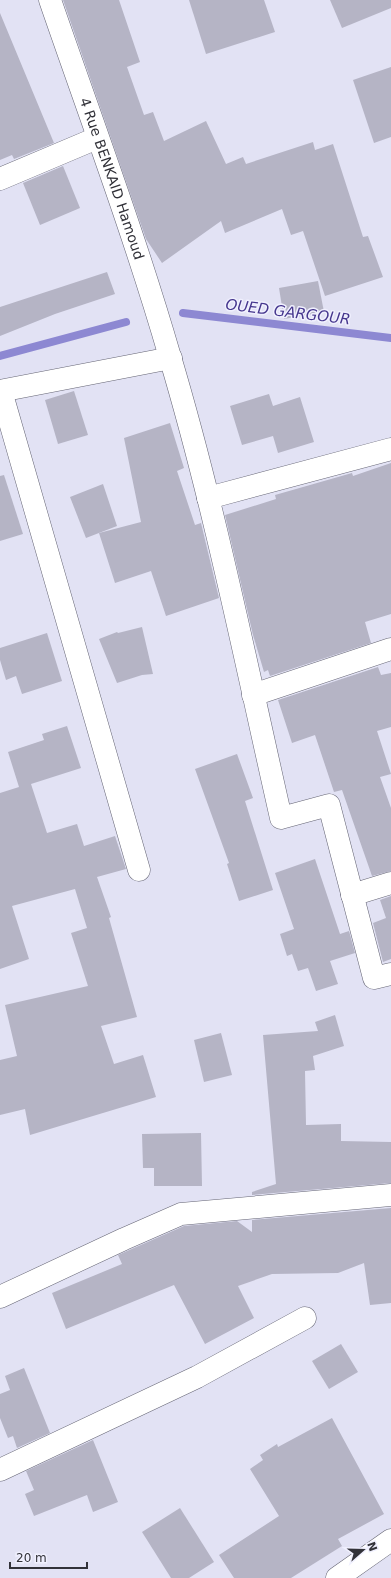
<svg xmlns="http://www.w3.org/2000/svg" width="391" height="1578" font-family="'DejaVu Sans',sans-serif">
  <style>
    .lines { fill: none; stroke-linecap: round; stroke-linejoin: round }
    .stream { stroke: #8d88d2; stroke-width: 8 }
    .building { fill: #b5b4c5 }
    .minor-casing { stroke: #656574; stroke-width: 23 }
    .minor { stroke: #fff; stroke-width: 22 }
    .labels { text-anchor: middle; stroke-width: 3; stroke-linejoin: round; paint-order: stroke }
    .street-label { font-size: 14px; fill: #323239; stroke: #f0f0fe }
    .water-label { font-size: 15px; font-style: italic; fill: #46378e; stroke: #f0f0fe }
  </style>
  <rect width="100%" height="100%" fill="#e2e2f4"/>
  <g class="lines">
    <g class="stream">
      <path d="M 183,313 L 391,338"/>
      <path d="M 0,356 L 126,322"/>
    </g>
  </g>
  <g class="building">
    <path d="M 63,0 L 119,0 L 140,62 L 127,67 L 144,115 L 153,112 L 164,141 L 206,121 L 226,164 L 243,157 L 246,164 L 313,142 L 315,150 L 333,144 L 363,237 L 368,236 L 383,277 L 325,296 L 303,231 L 291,235 L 282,209 L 225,233 L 221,221 L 162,263 L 146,239 Z"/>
    <path d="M 189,0 L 264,0 L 275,32 L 206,54 Z"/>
    <path d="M 330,0 L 391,0 L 391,8 L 342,28 Z"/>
    <path d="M 0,13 L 54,143 L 14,159 L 12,155 L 0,160 Z"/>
    <path d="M 391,67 L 391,137 L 374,143 L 353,80 Z"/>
    <path d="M 63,166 L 80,208 L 40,225 L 23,183 Z"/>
    <path d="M 107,272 L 115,294 L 55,314 L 0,336 L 0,307 Z"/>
    <path d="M 318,281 L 324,312 L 284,319 L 279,288 Z"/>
    <path d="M 74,391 L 88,435 L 58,444 L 45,400 Z"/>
    <path d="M 269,394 L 273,406 L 300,397 L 314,442 L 278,453 L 273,436 L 242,445 L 230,406 Z"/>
    <path d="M 170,423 L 184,468 L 177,471 L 195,525 L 201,523 L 219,598 L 166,616 L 151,571 L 115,583 L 99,533 L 141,522 L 124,438 Z"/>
    <path d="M 391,463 L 391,614 L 365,622 L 371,643 L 270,676 L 268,670 L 264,672 L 253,635 L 225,515 L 276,499 L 275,495 L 352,473 L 353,476 Z"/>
    <path d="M 4,475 L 23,534 L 0,541 L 0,476 Z"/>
    <path d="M 103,484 L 117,526 L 86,538 L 70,497 Z"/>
    <path d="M 142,627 L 153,674 L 142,675 L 117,683 L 99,639 L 117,632 L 118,633 Z"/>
    <path d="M 47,633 L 62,681 L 22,694 L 16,676 L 6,680 L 0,660 L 0,648 Z"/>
    <path d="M 378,667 L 381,675 L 391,673 L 391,727 L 377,731 L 391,774 L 380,777 L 391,808 L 391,871 L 372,876 L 342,790 L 334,792 L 315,735 L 292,743 L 278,700 Z"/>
    <path d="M 67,726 L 81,768 L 31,784 L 47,833 L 77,824 L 84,846 L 115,836 L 126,869 L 97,877 L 111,917 L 109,918 L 137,1017 L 101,1026 L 114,1064 L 143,1055 L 156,1097 L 30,1135 L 25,1109 L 0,1115 L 0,1060 L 17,1056 L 5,1005 L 88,986 L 71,933 L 87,928 L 75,889 L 12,906 L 29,959 L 0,969 L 0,793 L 19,787 L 8,752 L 44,740 L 42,734 Z"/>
    <path d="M 237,754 L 253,798 L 245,801 L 273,890 L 239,901 L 227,864 L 229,863 L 195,769 Z"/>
    <path d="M 315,859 L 340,934 L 349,931 L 355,953 L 330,961 L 338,984 L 316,991 L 308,968 L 298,971 L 292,954 L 287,956 L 280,934 L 294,929 L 275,873 Z"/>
    <path d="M 391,896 L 391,959 L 383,962 L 373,923 L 386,918 L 380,900 Z"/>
    <path d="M 335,1015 L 344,1046 L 313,1056 L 315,1070 L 305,1071 L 306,1125 L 341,1124 L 341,1141 L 391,1142 L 391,1183 L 252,1195 L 252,1192 L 276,1184 L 263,1035 L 318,1031 L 315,1022 Z"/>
    <path d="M 221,1033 L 232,1075 L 204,1082 L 194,1040 Z"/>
    <path d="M 201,1133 L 202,1186 L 154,1186 L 154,1168 L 143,1168 L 142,1134 Z"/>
    <path d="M 391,1208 L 391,1303 L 370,1305 L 364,1263 L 338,1273 L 272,1274 L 238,1286 L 254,1318 L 205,1344 L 174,1285 L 66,1329 L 52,1293 L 122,1264 L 118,1255 L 184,1226 L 237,1221 L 252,1232 L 252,1220 Z"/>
    <path d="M 341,1344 L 358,1372 L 329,1389 L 312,1361 Z"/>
    <path d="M 24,1368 L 50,1433 L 17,1448 L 13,1436 L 8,1438 L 0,1418 L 0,1394 L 10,1390 L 5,1376 Z"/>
    <path d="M 332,1418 L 384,1514 L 338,1539 L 342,1546 L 291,1578 L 234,1578 L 219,1555 L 279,1516 L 250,1469 L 263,1460 L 260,1455 L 277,1444 L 278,1447 Z"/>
    <path d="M 93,1440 L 118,1502 L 93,1512 L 87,1495 L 34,1516 L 25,1494 L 34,1490 L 26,1471 Z"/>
    <path d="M 180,1508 L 214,1562 L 189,1578 L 171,1578 L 142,1532 Z"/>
  </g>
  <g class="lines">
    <g class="minor-casing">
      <g id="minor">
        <path id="s1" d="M 50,0 C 91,119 135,236 170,357 C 215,508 246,664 281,818 L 329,805 L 374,978 L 391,974"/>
        <path d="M 0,179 L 97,138"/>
        <path d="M 0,391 L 171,358"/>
        <path d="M 1,391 L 139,870"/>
        <path d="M 208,498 L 391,449"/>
        <path d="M 253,695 L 391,649"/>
        <path d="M 352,895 L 391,883"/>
        <path d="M 0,1297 L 124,1239 L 181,1214 L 391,1195"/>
        <path d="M 0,1470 L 197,1377 L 305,1318"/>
        <path d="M 337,1578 L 391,1540"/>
      </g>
    </g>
    <use href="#minor" class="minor"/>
  </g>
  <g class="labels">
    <g class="street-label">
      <text dy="5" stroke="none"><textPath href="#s1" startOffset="189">4 Rue BENKAID Hamoud</textPath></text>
    </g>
    <g class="water-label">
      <text transform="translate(288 312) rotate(7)" y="5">OUED GARGOUR</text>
    </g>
  </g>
  <g transform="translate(363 1550) rotate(70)" stroke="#f0f0fe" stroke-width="3" paint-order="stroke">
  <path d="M0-3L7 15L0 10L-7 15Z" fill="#323239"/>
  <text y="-6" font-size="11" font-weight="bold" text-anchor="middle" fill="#323239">N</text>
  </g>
  <path d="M10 1562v6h77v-6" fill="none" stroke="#323239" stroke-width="2"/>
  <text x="16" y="1562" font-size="12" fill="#323239" stroke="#f0f0fe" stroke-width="3" paint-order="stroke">20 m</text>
</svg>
